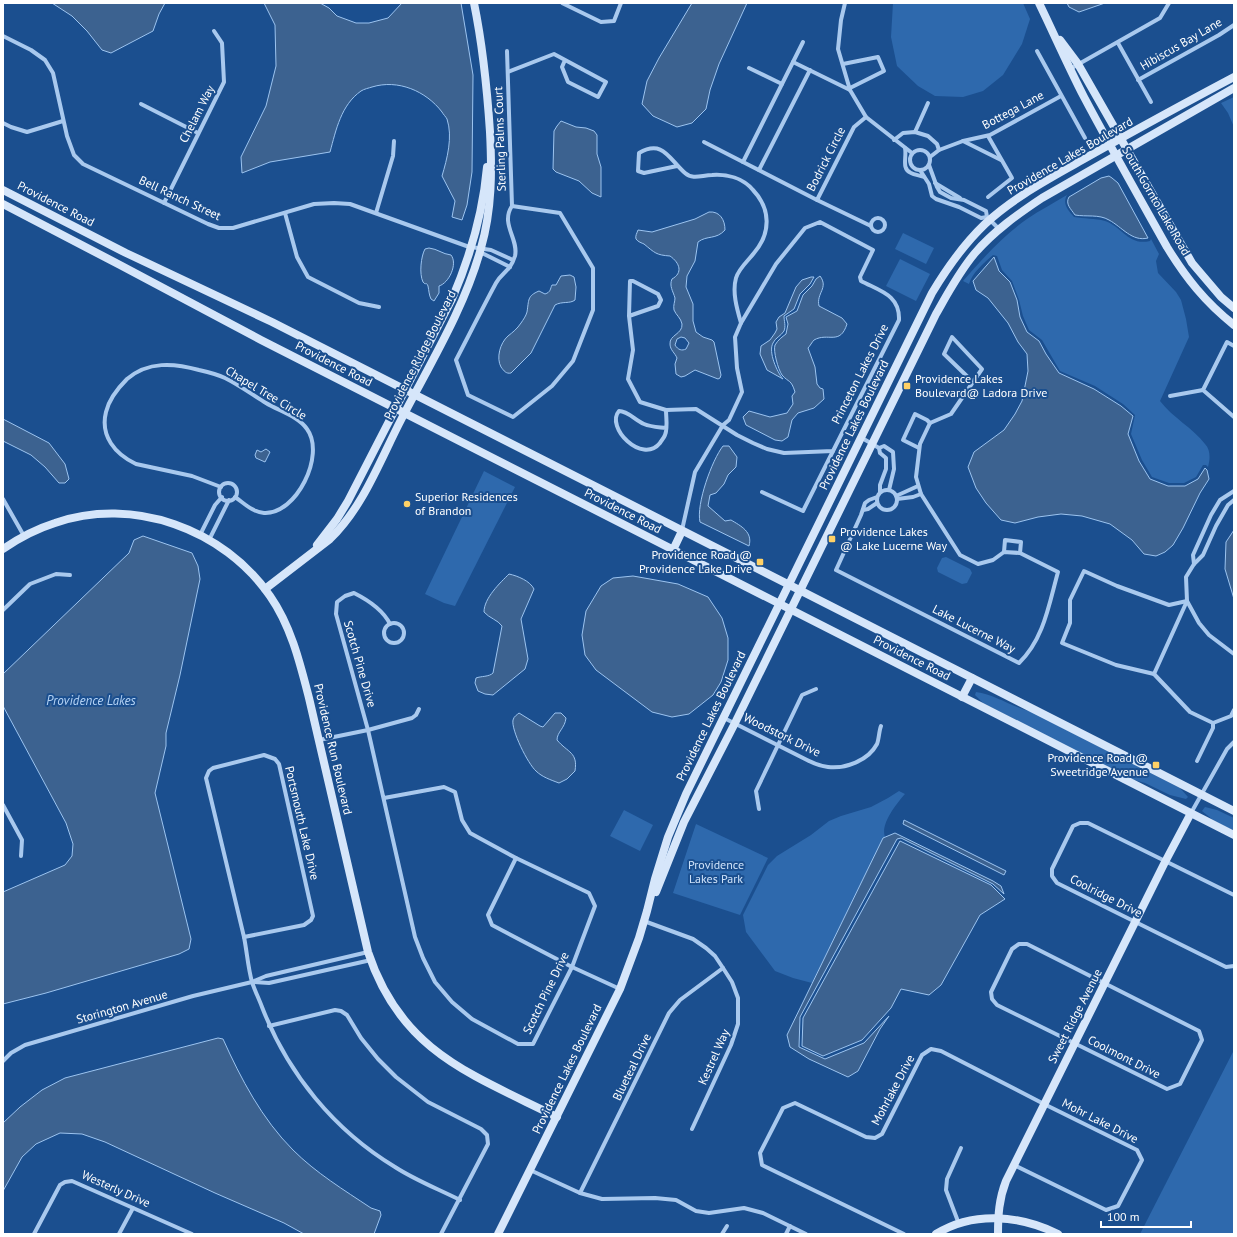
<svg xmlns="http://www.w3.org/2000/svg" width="1237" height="1237" font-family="'PT Sans',sans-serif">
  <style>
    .green { fill: #2e69ad }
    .water { fill: #3c6290; stroke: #9cc4f0; fill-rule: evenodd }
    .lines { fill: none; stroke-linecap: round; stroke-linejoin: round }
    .street { stroke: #a9c9ee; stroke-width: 4 }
    .secondary { stroke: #d6e6fa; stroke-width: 8 }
    .poi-dot { fill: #ffd166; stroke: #1b4f8f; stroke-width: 1.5 }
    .labels { text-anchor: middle; stroke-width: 4; stroke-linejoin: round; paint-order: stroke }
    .street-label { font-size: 12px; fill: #fff; stroke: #1b4f8f }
    .poi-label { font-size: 12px; fill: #fff; stroke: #1b4f8f; text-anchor: start }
    .park-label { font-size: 12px; fill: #cfe3fa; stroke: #1b4f8f }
    .water-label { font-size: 13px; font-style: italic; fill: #b5d3f5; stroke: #1b4f8f }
  </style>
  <rect width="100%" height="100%" fill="#1b4f8f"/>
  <g class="green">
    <path d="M 893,3 L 1023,3 L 1030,19 L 1022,44 L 1003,75 L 983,91 L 963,97 L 935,96 L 918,86 L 897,66 L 891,37 Z"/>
    <path d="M 1234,97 L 1234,127 L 1228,113 L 1221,103 Z"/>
    <path d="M 1067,195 C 1062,204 1068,210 1074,217 C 1084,219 1095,218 1105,221 C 1123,227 1128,246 1150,241 L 1151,239 L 1159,254 L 1156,261 L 1158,273 L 1176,292 L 1181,300 L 1186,319 L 1189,337 L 1160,401 C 1173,418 1193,428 1205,444 C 1211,450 1210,460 1208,467 L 1206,465 L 1203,465 L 1196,477 L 1184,483 L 1169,483 L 1152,477 L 1142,460 L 1131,434 L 1135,415 L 1123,404 L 1095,386 L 1060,371 L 1042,340 L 1029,330 L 1023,316 L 1019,300 L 1012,281 L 1002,270 L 997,256 L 993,255 C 984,263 972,273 969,284 L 963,281 C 982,259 1003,236 1027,219 C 1040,210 1054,203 1067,195 Z"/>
    <path d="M 903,233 L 934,248 L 926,264 L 895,249 Z"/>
    <path d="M 900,259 L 930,274 L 916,301 L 886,286 Z"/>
    <path d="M 484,471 L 515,487 L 455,606 L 444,603 L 425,594 Z"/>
    <path d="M 946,557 L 970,569 L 972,573 L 967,583 L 962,584 L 938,572 L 937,568 L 942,558 Z"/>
    <path d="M 976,692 C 996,695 1012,707 1032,712 L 1180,788 L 1188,797 L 1186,799 L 1170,795 L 1145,783 L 1131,779 L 983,703 L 975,695 Z"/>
    <path d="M 899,791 L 905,794 C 897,803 880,824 885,837 L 883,839 L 812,983 L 793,978 L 775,971 L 746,932 L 743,915 L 768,865 L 777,856 L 811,835 L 829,821 L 841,816 L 871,807 L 888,798 Z"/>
    <path d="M 1205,807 L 1217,810 L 1234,818 L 1234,831 L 1213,820 L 1202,811 Z"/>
    <path d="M 624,810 L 653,825 L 640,851 L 610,836 Z"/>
    <path d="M 696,824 L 768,858 L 740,915 L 673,893 Z"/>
    <path d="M 1234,1050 L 1234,1234 L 1140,1234 Z"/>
  </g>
  <g class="water">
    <path d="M 52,3 L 165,3 L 159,14 L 153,31 L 111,53 L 102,50 L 87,31 L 72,16 Z"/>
    <path d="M 264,3 L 320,3 L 329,8 L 337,16 L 356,23 L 369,23 L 388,18 L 402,3 L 461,3 L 473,75 L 472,172 L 467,205 L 462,220 L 452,217 L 455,201 L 442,176 C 447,159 453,137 447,119 C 446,117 443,114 442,112 C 426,91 398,79 372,87 C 369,88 364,89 361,91 C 341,105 336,130 330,152 L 270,162 L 242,173 L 241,157 L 266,106 L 276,66 L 275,25 Z"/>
    <path d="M 692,3 L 747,3 L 719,64 L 710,90 L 706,109 L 692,123 L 677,127 L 653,116 L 642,104 L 647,81 L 659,58 Z"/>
    <path d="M 1067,3 L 1105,3 L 1079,12 L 1069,7 Z"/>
    <path d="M 561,121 L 576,127 L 586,128 L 594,131 L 597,135 L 597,154 L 601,167 L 601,197 L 592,193 L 579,181 L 556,172 L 553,169 L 554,131 L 557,126 Z"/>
    <path d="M 1109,176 L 1112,178 L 1118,183 L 1148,238 C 1132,242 1122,227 1109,220 C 1099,214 1086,217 1075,215 C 1071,209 1065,204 1069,197 L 1101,178 Z"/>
    <path d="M 709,212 C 720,211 725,220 725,230 C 716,240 707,235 698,242 L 695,261 L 687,276 L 686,287 L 693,304 L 693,321 L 696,332 L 703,337 L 712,340 L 714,342 L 721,375 L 720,378 L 718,379 L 695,370 L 685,376 L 681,377 L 676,374 L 675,364 L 677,358 C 675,353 670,350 670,344 C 669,335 683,334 682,324 C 681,318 676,315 674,310 C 673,305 675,302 675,298 C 673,291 669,286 672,279 C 683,273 680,263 670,256 C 656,255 655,253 644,244 C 642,243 638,242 636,239 C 635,236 637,233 638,230 L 652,232 L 695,219 ZM 681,337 L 685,338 L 689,343 L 686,349 C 682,351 678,350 675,345 L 677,339 Z"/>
    <path d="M 429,248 C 438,249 442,254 451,255 C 458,264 449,283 439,286 L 439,293 L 434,301 L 431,299 C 429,295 429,291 428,286 C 426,281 426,286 423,282 C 419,274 421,256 425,249 Z"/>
    <path d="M 994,257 L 999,271 L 1010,282 L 1017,300 L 1020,317 L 1027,332 L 1039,341 L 1046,354 L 1059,373 L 1094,389 L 1121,406 L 1133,416 L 1128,434 L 1139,461 L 1150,479 L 1168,486 L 1185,486 L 1198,479 L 1205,468 L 1207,470 L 1209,479 L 1200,493 L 1183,528 L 1173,545 L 1165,552 L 1156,556 L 1144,554 L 1132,540 L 1110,524 L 1082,516 L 1061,514 L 1038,517 L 1015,523 L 1001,520 L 986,503 L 976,488 L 968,467 L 974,452 L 1004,430 L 1015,414 L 1022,401 L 1028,371 L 1027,354 L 1018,342 L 1008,323 L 988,298 L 976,290 L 973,281 Z"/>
    <path d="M 570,275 L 574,277 L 576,287 L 575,300 C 570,304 562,301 555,305 L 531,353 L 511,373 C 506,374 504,371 501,367 C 496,358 500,343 508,336 C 513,332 517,329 521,323 C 523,320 526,316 527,312 C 529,300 527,296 539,291 L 545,294 C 551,292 550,289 552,285 L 556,285 L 561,276 Z"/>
    <path d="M 820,276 C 829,288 816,293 819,306 L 842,318 L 847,324 C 840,346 828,332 814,340 C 812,342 810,346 808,348 L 815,367 L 817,384 L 820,388 L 823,389 L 824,399 L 814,408 L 798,413 L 792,420 L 788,437 L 782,441 L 775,440 L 746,425 L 743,417 L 749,411 L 770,417 L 787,413 L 793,404 L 792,396 L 795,392 C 791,379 789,383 782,375 C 778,369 773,351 775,345 C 778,340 782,337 786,334 L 788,324 L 786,317 L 797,311 L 803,295 L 812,286 L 816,279 Z"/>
    <path d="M 811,277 L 814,277 L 810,284 L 800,294 L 794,309 L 784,316 C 784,321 786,326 784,331 C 781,336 775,338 773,343 C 768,352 777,372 783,379 L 767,370 L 760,354 L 761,346 L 770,340 L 775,333 L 777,329 L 776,322 L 779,317 L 785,313 L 796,287 L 802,280 Z"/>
    <path d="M 3,419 L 49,443 L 65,464 L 69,479 L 65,483 L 59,483 L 45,467 L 31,455 L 3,441 Z"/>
    <path d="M 723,446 L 729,446 L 737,457 L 736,467 L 728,475 L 724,484 L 716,493 L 710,495 L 708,506 L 725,521 L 731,520 C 741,526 753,532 749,546 L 700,522 C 696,504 712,460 723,446 Z"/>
    <path d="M 266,449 L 270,452 L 265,462 L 256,458 L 255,455 L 257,450 L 261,452 Z"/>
    <path d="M 1234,530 L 1234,599 L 1225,569 L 1226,542 Z"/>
    <path d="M 143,536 L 192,553 L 198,566 L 200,579 L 180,675 L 166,733 L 166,746 L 155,793 L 191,939 L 189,949 L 179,954 L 46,993 L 3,1004 L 3,892 L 65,865 L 72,856 L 73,844 L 66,823 L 3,706 L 3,674 L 129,553 L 134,540 Z"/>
    <path d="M 509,574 C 518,576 530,581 534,589 L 521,619 L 528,659 L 525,669 L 493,695 L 485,694 L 478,691 L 475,683 L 476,678 C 481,676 489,677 493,673 L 502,626 C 498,620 489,618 484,612 C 484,598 500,583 509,574 Z"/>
    <path d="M 633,576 L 678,584 L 708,597 L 722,618 L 728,638 L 728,660 L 721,682 L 713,695 L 689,714 L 672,717 L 652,712 L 596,670 L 585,655 L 582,635 L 586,611 L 601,586 L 613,578 Z"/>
    <path d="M 519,713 L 540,726 L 543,727 L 555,713 L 561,713 L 566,718 C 565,728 557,732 557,740 C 568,753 578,752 575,771 L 567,779 L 559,783 C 551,780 542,777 536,771 C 528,764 511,730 513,720 C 514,716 517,715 519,713 Z"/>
    <path d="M 904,820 L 1006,871 L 1004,875 L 903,824 Z"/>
    <path d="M 895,833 L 993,881 L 1001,886 L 1004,894 L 993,884 L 901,838 L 897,839 L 800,1017 L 799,1047 L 825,1059 L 864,1043 L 889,1016 L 880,1029 L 858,1071 L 848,1077 L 809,1059 L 790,1047 L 787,1035 L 883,838 Z"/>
    <path d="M 900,841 L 991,885 L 1005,899 L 980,915 L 941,985 L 929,995 L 901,989 L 891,1008 L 862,1040 L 823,1056 L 802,1046 L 803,1018 Z"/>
    <path d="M 218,1038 L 223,1039 C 241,1079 262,1119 293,1150 C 316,1173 344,1190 371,1208 L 380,1211 L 381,1215 L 374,1234 L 304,1234 L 284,1223 L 215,1193 L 105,1142 L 82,1134 L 60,1133 L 36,1144 L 22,1157 L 3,1191 L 3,1123 L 20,1107 L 42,1090 L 65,1078 Z"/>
  </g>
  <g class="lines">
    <g class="street">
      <path d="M 562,3 L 601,22 L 614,21 L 621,3"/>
      <path d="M 845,3 L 841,20 L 838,49 L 850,90 L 866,117 L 912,153"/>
      <path d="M 3,36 L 31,50 L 45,60 L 53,73 L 67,136 L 74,155 L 83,164 L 208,224 L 219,228 L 233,228 L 314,204 L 334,203 L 350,204 L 472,248"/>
      <path d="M 1118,43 L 1151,102"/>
      <path d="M 507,51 L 512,206"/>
      <path d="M 1037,51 L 1085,138"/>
      <path d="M 793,62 L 803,42"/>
      <path d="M 843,64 L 878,57 L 884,71 L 850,88"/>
      <path d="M 749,68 L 782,84"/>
      <path d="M 1070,69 L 1160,18 L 1169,3"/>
      <path d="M 508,72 L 554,54 L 606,82 L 598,97 L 568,82 L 562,67 L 565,60"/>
      <path d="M 1138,80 L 1219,35 L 1234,25"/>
      <path d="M 850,90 L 793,62 L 743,162 L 817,200 L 854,127 L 866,117"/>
      <path d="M 141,104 L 198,133"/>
      <path d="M 3,123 L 11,127 L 27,132 L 63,121"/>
      <path d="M 915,132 L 928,103"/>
      <path d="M 894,140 L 903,133 L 915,132 L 928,136 L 937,144 L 939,150"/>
      <path d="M 963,141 L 1001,160"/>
      <path d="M 704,142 L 743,162"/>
      <path d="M 905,148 C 907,157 901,169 911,173 C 915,175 919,175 924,177"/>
      <circle cx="920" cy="160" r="10"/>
      <path d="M 930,157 L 939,150 L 963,141 L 990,135 L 1061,96"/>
      <path d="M 929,165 L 937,187 L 940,192 L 951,198 L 964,200 L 986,211 L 987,217 L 999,229"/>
      <path d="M 677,166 L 644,173 L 638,171 L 639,153 C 663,139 669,159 685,173 C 693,180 702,175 712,175 C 727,174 743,178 753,190 C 771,209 771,233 754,253 C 748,261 739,268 736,278 C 732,292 737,309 741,323"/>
      <path d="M 759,170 L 810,70"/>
      <path d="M 920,170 L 929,184 L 932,196 L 936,199 L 959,207 L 981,218 L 987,217"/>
      <path d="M 935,183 L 960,198"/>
      <path d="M 988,197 L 1012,178 L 988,136"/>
      <path d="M 817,200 L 871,226"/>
      <path d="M 164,203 L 224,82 L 222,43 L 214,31"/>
      <path d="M 512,206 L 560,213 L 593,268 L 593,310 L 573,361 L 552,386 L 513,417 L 468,395 L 456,360 C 469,335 482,309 496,283 C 502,272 510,272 515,256 C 519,239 500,224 512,206 Z"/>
      <path d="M 285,213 L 297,257 L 308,277 L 359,303 L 379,307"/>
      <path d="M 376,213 L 393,156 L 394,141"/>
      <circle cx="878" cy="225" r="7"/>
      <path d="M 471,247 L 491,250 L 513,260"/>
      <path d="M 480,252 L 510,267"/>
      <path d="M 629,316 L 658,306 L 661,300 L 658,294 L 633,281 L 630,281 L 629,316 L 633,350 L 628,379 L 640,402 L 666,410 L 696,409 L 737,435 L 753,443 L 767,449 L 784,453 L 833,451 L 899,320 C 900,295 880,291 861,281 L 860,277 L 873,250 L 820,222 L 805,228 L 776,264 L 741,323 L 735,337 L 737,368 L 742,392 L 729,420 L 723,425 L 695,472 L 682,530"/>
      <path d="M 1234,346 L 1227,342 L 1203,390 L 1234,417"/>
      <path d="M 1170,396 L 1203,390"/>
      <path d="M 666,428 C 658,427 651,427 644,424 C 635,420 628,411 619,411 C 605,427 642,465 660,443 C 661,441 664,438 665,435 C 668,428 666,418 666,410"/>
      <path d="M 862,438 L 879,448 L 880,453 L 886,458 L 886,469 L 880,485 L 880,492"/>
      <path d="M 879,448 L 884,446 L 893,452 L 894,469 L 889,490"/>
      <path d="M 919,448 L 903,440 L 915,414 L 927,420 L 930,423"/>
      <circle cx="228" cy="492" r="9"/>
      <path d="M 221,487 L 192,476 L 136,464 C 115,454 100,436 106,412 C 109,399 118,388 127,379 C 148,361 174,363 199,370 C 208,372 217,374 225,378 C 239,385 253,395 266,403 C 279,411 298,416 307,429 C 326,455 296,515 264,513 C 252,512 244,503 235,497"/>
      <circle cx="887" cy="500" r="10"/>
      <path d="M 762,492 L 803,511 L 833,451"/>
      <path d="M 896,496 L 918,486"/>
      <path d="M 877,497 L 869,500 L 865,503 L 861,515 L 836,570 L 1019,663 C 1044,639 1049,604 1058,572 L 1020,553 L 1004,552 L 993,560 L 978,564 L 960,555 L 921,494 L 916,477 L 920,444 L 930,423 L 951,414 L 973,382 L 944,354 L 952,337 L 982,369 L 973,382"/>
      <path d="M 3,499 L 24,536"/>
      <path d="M 897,499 L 913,497 L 921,494"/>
      <path d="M 863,510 L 868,509 L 877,503"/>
      <path d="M 200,535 L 215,505 L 222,497"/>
      <path d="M 209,540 L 229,500"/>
      <path d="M 1004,552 L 1005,540 L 1021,542 L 1020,553"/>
      <path d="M 1194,564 L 1193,555 L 1211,515 L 1220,500 L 1234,491"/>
      <path d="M 3,610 L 30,584 L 56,574 L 70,575"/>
      <circle cx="394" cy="633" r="10"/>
      <path d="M 1234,654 L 1209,635 L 1199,623 L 1187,601 L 1169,605 L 1117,586 L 1084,571 L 1070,600 L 1070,623 L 1062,643 L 1116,665 L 1154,674 L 1190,712 L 1213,723 L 1231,716 L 1234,710"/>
      <path d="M 1154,674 L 1187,601 L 1186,577 L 1194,564 L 1203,555 L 1216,526 L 1228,505 L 1234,500"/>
      <path d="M 724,718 L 807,760 C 813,763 820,766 828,767 C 845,769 868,761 877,744 C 879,739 879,731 881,726"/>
      <path d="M 319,740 L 368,730 L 412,718 L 416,715 L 419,709"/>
      <path d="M 264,755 L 275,759 L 279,764 L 313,916 L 311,920 L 304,925 L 244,937 L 206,778 L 209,771 L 213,768 Z"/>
      <path d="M 1197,761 L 1213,728 L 1213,723"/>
      <path d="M 384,798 L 444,787 L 455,792 L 462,820 L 470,833 L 516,858 L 589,893 L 595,906 L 572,967 L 533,1044 L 518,1044 L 472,1019 L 452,1002 L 435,982 L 423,958 L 415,937 L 368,730 L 336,614 L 337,602 L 345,596 L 354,593 C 368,600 383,610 390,624"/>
      <path d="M 3,805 L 22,840 L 21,856"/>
      <path d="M 759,809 L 756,791 L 802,695 L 816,689"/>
      <path d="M 1191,813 L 1227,749 L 1234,742"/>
      <path d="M 516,858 L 488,915 L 492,925 L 572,967 L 620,989"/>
      <path d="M 1234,895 L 1088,823 L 1080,823 L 1073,826 L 1052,869 L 1052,876 L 1057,883 L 1226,967 L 1234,966"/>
      <path d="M 644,921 L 693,939 L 706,948 L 715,956 L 723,968 L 732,982 L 738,998 L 738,1024 L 731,1045 L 692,1129"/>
      <path d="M 244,937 C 247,952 248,968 252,982 C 255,991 259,999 262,1007 C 288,1074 334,1130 395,1167 C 415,1180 438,1189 460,1200"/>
      <path d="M 1019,944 L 1027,944 L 1199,1031 L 1202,1040 L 1180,1084 L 1167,1089 L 997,1005 L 992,999 L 991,992 L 1012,949 Z"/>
      <path d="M 253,982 L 269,983 L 371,960"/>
      <path d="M 269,1026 L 335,1010 L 341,1011 L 347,1015 L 361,1038 L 378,1059 L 396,1077 L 428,1102 L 481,1129 L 487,1135 L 488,1144 L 441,1234"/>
      <path d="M 3,1061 L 11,1053 L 25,1045 L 193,996 L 252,982 L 266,976 L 368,952"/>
      <path d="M 530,1170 L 580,1193 L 602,1199 L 655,1198 L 676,1200 L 696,1211 L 709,1213 L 744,1208 L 763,1213 L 806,1234"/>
      <path d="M 580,1193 L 669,1013 L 680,1000 L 723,968"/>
      <path d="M 959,1224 L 946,1190 L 947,1179 L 961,1148"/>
      <path d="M 34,1234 L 60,1185 L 65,1182 L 72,1181 L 192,1234"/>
      <path d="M 119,1234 L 133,1208"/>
      <path d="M 722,1234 L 727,1226"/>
      <path d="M 786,1234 L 790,1226"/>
      <path d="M 904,1234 L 762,1165 L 760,1153 L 783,1108 L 795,1103 L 866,1137 L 875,1138 L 882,1134 L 922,1055 L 931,1049 L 941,1051 L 1044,1104 L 1137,1150 L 1142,1160 L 1118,1206 L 1106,1210 L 1014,1165"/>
    </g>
    <g class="secondary">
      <path d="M 1039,3 C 1054,34 1068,66 1084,97 C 1111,148 1139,197 1167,247 C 1186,278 1205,302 1234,325"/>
      <path d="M 1060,40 L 1078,64 L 1192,263 L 1221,297 L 1234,308"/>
      <path d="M 3,190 L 126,253 L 272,322 L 1234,811"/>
      <path d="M 3,204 L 120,265 L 261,340 L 1234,835"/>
      <path d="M 317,545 L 337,519 L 348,501 L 452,299 C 470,257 483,213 487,167"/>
      <path d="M 3,549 C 19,538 36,529 55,523 C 133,496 224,529 270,596 C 291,626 300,663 309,698 L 368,952 C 401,1052 471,1074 557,1117"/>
      <path d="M 673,550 L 682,531"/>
      <path d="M 265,589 L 330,539 C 364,506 380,460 402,418 C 430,364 465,307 481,248 C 492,210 492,171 490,132 C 487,87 483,47 474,3"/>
      <path d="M 962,697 L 972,678"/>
      <path d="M 656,892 L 684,822 L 735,723 L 936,314 C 948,293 959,272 975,253 C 994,231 1018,214 1042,198 L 1234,88"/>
      <path d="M 498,1234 L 620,989 L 639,938 L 647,911 L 655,879 L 668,837 L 686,794 L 932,293 C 947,268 964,244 985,224 C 1014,197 1049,179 1082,160 C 1132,132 1183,104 1234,77"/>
      <path d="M 936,1234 C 973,1211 1020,1215 1058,1234"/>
      <path d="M 998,1234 C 998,1215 999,1199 1006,1181 L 1165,862 L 1191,813"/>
    </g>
  </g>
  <g class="poi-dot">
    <rect x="903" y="382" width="8" height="8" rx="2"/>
    <circle cx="407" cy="504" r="4"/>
    <rect x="828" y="535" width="8" height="8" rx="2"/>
    <rect x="756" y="558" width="8" height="8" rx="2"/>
    <rect x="1152" y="761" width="8" height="8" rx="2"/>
  </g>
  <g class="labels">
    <g class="street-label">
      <text transform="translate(1181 44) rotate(-30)" y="4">Hibiscus Bay Lane</text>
      <text transform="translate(1013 110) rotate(-28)" y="4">Bottega Lane</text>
      <text transform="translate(197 114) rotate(-63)" y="4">Chelam Way</text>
      <text transform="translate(500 139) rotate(-92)" y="4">Sterling Palms Court</text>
      <text transform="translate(1070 156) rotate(-30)" y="4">Providence Lakes Boulevard</text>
      <text transform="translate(826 159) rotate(-63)" y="4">Bodrick Circle</text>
      <text transform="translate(180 198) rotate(25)" y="4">Bell Ranch Street</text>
      <text transform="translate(1156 201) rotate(60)" y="4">South Gornto Lake Road</text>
      <text transform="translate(56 204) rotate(27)" y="4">Providence Road</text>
      <text transform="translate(420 355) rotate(-63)" y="4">Providence Ridge Boulevard</text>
      <text transform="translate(334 364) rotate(27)" y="4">Providence Road</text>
      <text transform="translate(860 374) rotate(-63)" y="4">Princeton Lakes Drive</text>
      <text transform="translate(266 393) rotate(31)" y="4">Chapel Tree Circle</text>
      <text transform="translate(854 425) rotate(-64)" y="4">Providence Lakes Boulevard</text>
      <text transform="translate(623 511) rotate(27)" y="4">Providence Road</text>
      <text transform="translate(974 629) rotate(27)" y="4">Lake Lucerne Way</text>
      <text transform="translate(912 658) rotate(27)" y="4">Providence Road</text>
      <text transform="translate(360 664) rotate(74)" y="4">Scotch Pine Drive</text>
      <text transform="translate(711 716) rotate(-64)" y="4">Providence Lakes Boulevard</text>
      <text transform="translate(782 735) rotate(26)" y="4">Woodstork Drive</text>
      <text transform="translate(333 749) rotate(77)" y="4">Providence Run Boulevard</text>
      <text transform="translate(302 823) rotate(77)" y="4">Portsmouth Lake Drive</text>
      <text transform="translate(1106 896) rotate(27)" y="4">Coolridge Drive</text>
      <text transform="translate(546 993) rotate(-64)" y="4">Scotch Pine Drive</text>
      <text transform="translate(122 1007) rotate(-16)" y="4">Storington Avenue</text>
      <text transform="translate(1075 1016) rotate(-63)" y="4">Sweet Ridge Avenue</text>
      <text transform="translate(714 1057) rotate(-66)" y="4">Kestrel Way</text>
      <text transform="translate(1124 1057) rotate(27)" y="4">Coolmont Drive</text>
      <text transform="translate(632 1067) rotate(-64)" y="4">Blueteal Drive</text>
      <text transform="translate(567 1069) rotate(-64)" y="4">Providence Lakes Boulevard</text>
      <text transform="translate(893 1090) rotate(-62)" y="4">Mohrlake Drive</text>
      <text transform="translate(1100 1121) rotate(27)" y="4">Mohr Lake Drive</text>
      <text transform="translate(116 1189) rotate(24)" y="4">Westerly Drive</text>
    </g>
    <g class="poi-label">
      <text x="915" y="383">Providence Lakes<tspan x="915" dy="14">Boulevard@ Ladora Drive</tspan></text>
      <text x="415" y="501">Superior Residences<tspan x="415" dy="14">of Brandon</tspan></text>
      <text x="840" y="536">Providence Lakes<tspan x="840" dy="14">@ Lake Lucerne Way</tspan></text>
      <text x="752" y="559" text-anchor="end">Providence Road @<tspan x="752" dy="14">Providence Lake Drive</tspan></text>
      <text x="1148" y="762" text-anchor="end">Providence Road @<tspan x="1148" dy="14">Sweetridge Avenue</tspan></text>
    </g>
    <g class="park-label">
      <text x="716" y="869">Providence<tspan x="716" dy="14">Lakes Park</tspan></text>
    </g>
    <g class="water-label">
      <text x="91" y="705">Providence Lakes</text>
    </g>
  </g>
  <rect width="1237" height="1237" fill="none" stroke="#ffffff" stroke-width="8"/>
  <path d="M1101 1221v6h90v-6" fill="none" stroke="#ffffff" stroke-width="2"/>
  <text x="1107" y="1221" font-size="12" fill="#ffffff" stroke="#1b4f8f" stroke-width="3" paint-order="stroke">100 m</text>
</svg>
